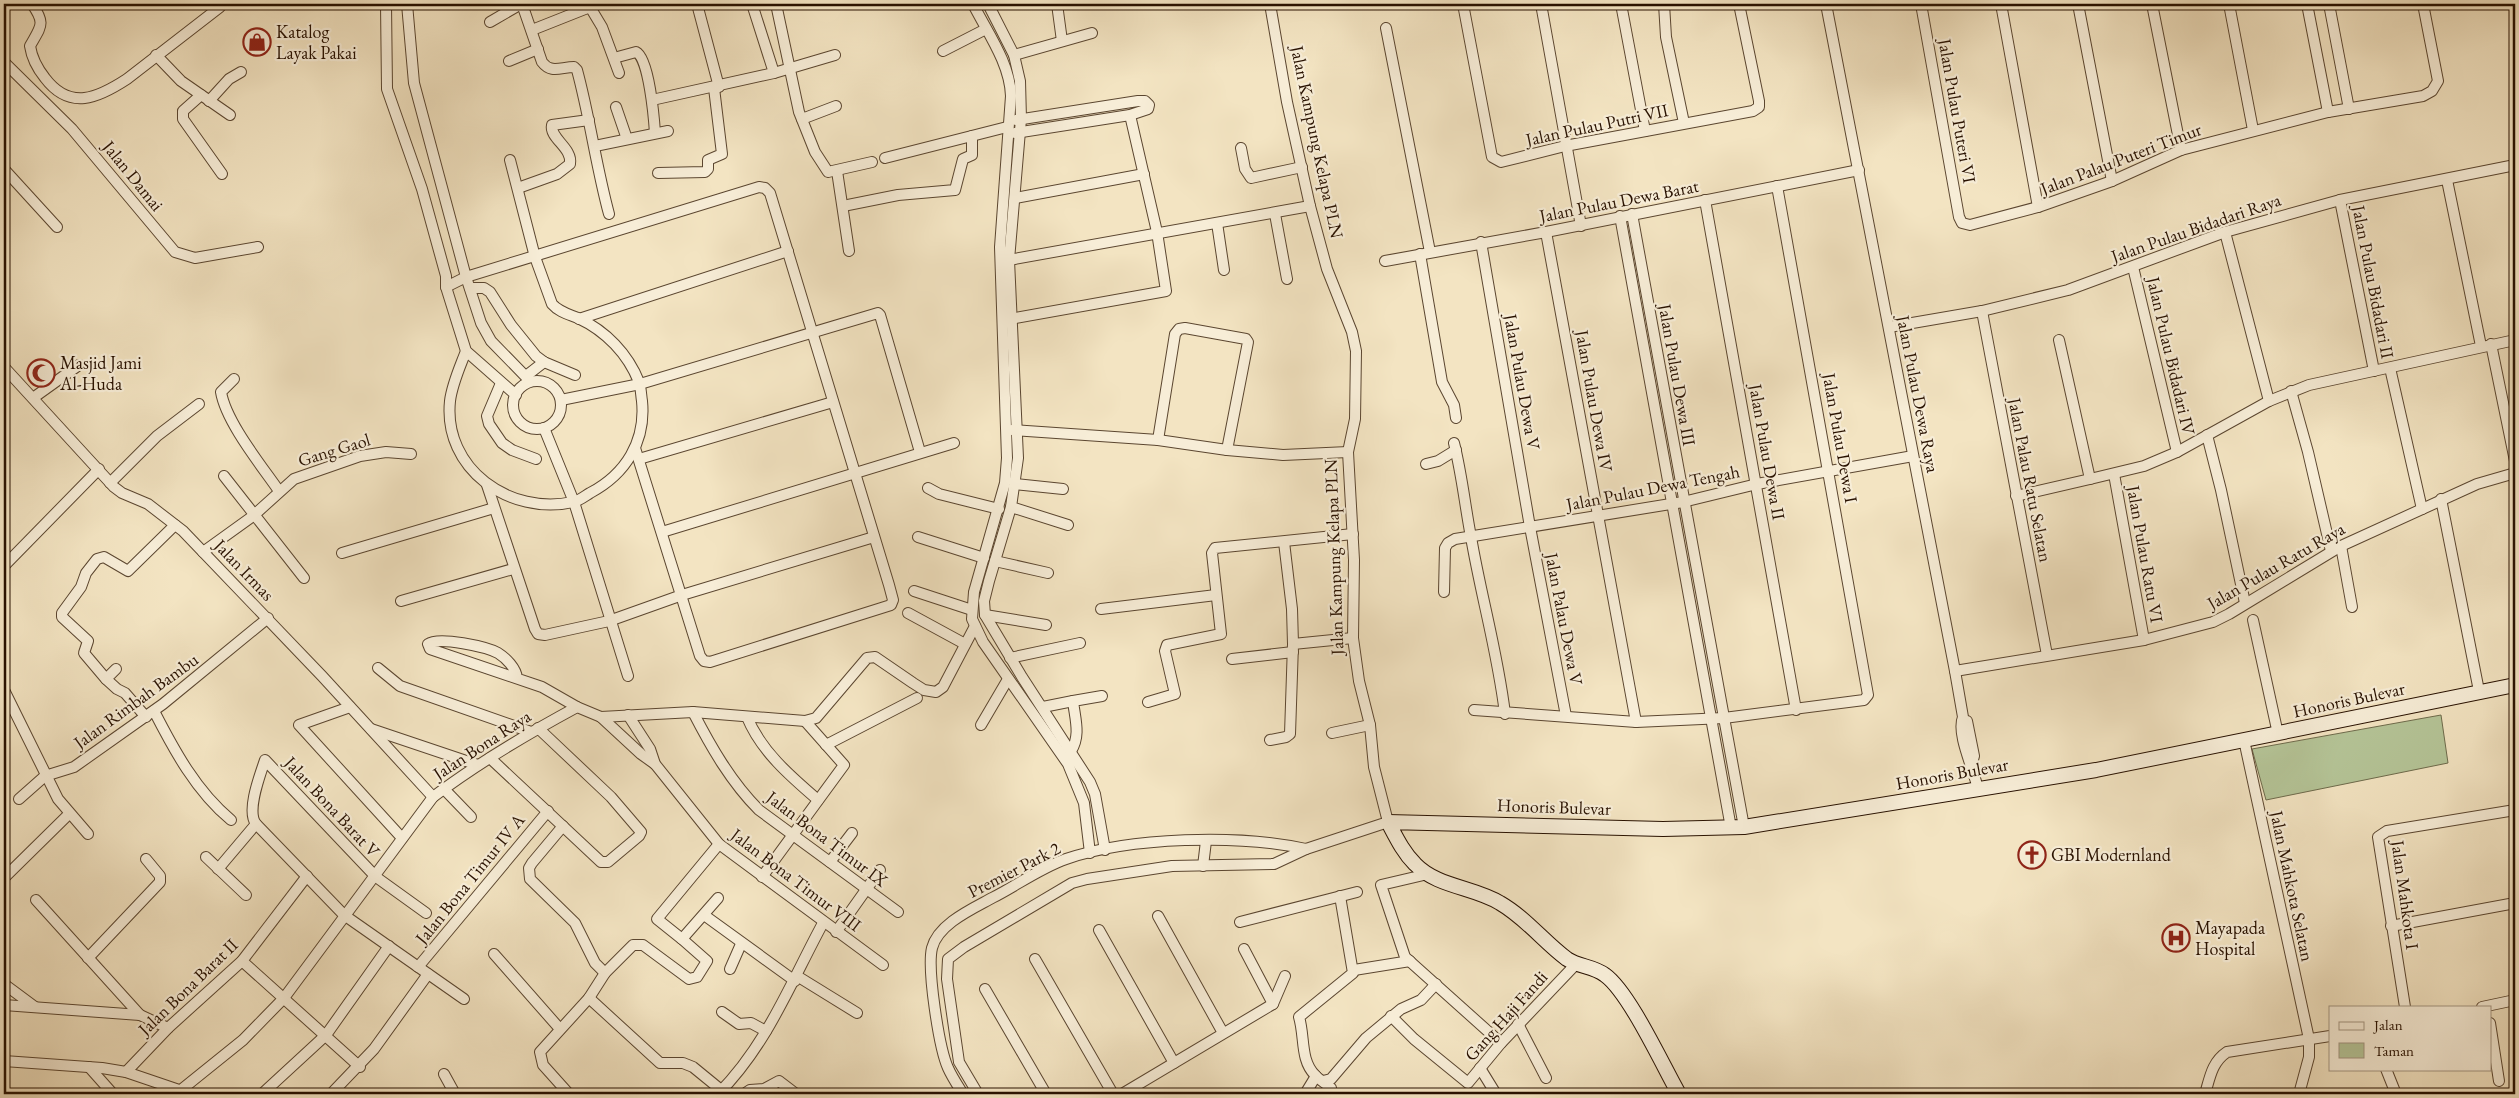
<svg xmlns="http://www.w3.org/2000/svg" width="2519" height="1098" font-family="'EB Garamond',serif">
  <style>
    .green { fill: #b5c598; stroke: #6e6b4c }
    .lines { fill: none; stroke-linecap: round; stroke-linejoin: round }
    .street-casing { stroke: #5b4630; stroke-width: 12 }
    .secondary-casing { stroke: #281100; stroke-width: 16 }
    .street { stroke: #f7edd7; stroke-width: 10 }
    .secondary { stroke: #f7edd7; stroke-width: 14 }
    .labels { text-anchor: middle; stroke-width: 4.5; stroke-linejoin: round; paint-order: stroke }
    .poi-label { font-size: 18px; fill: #281100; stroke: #f7edd7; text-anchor: start }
    .street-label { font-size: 18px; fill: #281100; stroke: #f7edd7 }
  </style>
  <rect width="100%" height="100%" fill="#f3e4c2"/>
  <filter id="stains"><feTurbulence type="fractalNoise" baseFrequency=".004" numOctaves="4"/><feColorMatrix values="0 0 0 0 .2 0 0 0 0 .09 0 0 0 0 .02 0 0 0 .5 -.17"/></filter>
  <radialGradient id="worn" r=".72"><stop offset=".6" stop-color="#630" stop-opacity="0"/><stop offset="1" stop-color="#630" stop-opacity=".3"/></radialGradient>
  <path class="green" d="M 2441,715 L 2448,763 L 2266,800 L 2252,749 Z"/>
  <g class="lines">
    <g class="street-casing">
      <g id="street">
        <path d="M 32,4 C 46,24 41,26 30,46 C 32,59 37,68 45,78 C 70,111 98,98 127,79 L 220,7"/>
        <path d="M 386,4 L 387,89 L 422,189 L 446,276 L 446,287 L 466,351 L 516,395"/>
        <path d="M 407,4 L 414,83 L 466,277 L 481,323 L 491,341 L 530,381"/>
        <path d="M 522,4 L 542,62 C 551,74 561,67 574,67 L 577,70 C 590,118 596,166 609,214"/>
        <path d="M 697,4 L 719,87"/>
        <path d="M 752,4 L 774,73"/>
        <path d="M 776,4 L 799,112 L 815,152 L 828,172 L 872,162"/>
        <path d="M 973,4 C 987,32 1010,63 1011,96 L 1000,247 L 1007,458 L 1005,483 L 974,592 L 972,619 L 983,642 L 1068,764 L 1084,803 L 1090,853"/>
        <path d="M 988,4 L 1014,55 L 1020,81 L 1021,119 L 1009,260 L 1018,458 L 1011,507 L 989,581 L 984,601 L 985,615 L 1022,677 L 1090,782 L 1095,794 L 1105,850"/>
        <path d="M 1057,4 L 1062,41"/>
        <path d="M 1214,4 L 1235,4"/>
        <path d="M 1270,4 L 1287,102 L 1310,206 L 1327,269 L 1352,332 L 1356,351 L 1355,419 L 1348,452 L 1354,560 L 1353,638 L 1359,681 L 1370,725 L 1374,767 L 1388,822 L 1306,849"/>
        <path d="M 1463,4 L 1492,157 L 1501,162 L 1565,146 L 1753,111 L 1759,107 L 1759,101 L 1739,4"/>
        <path d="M 1541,4 L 1581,226"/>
        <path d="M 1621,4 L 1645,131"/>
        <path d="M 1664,4 L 1666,37 L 1684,123"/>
        <path d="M 1826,4 L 1955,671 L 1963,717 C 1956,734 1974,770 1978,789"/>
        <path d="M 1921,4 L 1959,217 L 1962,223 L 1970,225 L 2038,207 L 2112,181 L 2181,150 L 2328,112 L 2423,96 L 2432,91 L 2438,81 L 2423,4"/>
        <path d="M 2001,4 L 2038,207"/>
        <path d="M 2078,4 L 2112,181"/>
        <path d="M 2152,4 L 2181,150"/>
        <path d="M 2229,4 L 2253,130"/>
        <path d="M 2307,4 L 2328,112"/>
        <path d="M 2329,4 L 2349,109"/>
        <path d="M 490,22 L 521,4"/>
        <path d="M 1386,28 L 1430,252"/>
        <path d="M 532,30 L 590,7 L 602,27 L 619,73"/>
        <path d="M 943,51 L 986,29"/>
        <path d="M 156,55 L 181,81 L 230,115"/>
        <path d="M 1014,55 L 1092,33"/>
        <path d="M 614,58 L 636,52 C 649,58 654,118 655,133"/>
        <path d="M 509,61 L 538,49"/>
        <path d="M 4,62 L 72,129 L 175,252 L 195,258 L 258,247"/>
        <path d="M 201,95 L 183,111 L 183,119 L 222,174"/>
        <path d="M 652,100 L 774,73 L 835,55"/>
        <path d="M 209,101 L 229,79 L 241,72"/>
        <path d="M 616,107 L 627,139"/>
        <path d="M 802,119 L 836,106"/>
        <path d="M 1015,133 L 1130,115 L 1148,109 L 1149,105 L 1145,101 L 1138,101 L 1016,120"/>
        <path d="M 595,146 L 668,131"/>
        <path d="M 1241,148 L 1245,169 L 1251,178 L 1302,167"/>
        <path d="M 885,158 L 1007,127"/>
        <path d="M 4,169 L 57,227"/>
        <path d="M 837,171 L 849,251"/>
        <path d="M 658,173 L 705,172 L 708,169 L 708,160 L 722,154 L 714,88"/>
        <path d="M 2447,180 L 2481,346"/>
        <path d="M 518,188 L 557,174 L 570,164 C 573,148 549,138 552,125 L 589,120"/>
        <path d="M 1015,198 L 1144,174"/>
        <path d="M 1705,200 L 1796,710"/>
        <path d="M 2340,200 L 2374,371"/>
        <path d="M 843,206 L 898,195 L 955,190 L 963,159 L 972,155 L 972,136"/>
        <path d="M 1275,214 L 1287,279"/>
        <path d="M 1632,214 L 1744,827"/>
        <path d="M 1620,216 L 1731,828"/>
        <path d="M 1217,223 L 1224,270"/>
        <path d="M 1546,232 L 1636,722"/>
        <path d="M 2225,232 L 2269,401"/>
        <path d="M 1481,242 L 1530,527 L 1566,716"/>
        <path d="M 1420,254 L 1442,382 L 1454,405 L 1456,418"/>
        <path d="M 1003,261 L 1310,206"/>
        <path d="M 1385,261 L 1546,232 L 1859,170"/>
        <path d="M 2133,267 L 2177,452"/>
        <path d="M 446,287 L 466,277 L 759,187 L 765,188 L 770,193 L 889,585 L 893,600 L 891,605 L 710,662 L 704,661 L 700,656 L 635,448"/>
        <path d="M 470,288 L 484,288 L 490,292 L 511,325 L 536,356 L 544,362 L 575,375"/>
        <path d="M 1982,311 L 2047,655"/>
        <path d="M 579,319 L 788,251"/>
        <path d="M 1010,319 L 1166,291 L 1157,232 L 1130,115"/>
        <path d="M 1889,327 L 1982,311 L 2068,290 L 2225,232 L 2340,200 L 2515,165"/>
        <path d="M 2491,344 L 2515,461"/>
        <path d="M 466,351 C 460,367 452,384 450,401 C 443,469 510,516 573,502 C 579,501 585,496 590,493 C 626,474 646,441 642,401 C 641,395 641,388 639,382 C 628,354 606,331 578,318 C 568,314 559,312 552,304 L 535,257 L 510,160"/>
        <path d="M 4,367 L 114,487 L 122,493 L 148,504 L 183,531 L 322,676 L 433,797"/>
        <path d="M 2390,368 L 2422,509"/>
        <path d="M 526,376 L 544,362"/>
        <path d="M 234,379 L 221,392 C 226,422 261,465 279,491"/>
        <circle cx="537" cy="405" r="24"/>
        <path d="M 501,383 L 487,416 L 489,424 L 502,443 L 512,450 L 536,459"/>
        <path d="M 2291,391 L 2308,452 L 2331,551"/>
        <path d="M 33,398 L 79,365"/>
        <path d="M 561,400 L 640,384 L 878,313 L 880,315 L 920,452"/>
        <path d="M 544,428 L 574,502 L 628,676"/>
        <path d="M 1012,430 L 1158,440 L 1227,450 L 1283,455 L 1348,452"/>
        <path d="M 2207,435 L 2221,490 L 2245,603"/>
        <path d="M 1158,440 L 1175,334 L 1179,329 L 1185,328 L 1246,339 L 1248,342 L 1227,450"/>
        <path d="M 1454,443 C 1462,475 1465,506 1471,537 C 1481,596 1498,654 1505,714"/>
        <path d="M 639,459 L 833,402"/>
        <path d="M 1426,464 L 1438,461 L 1456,450"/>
        <path d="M 2114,474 L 2144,640"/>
        <path d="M 224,476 L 304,578"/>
        <path d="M 2090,479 L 2144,466 L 2177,452 L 2269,401 L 2309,385 L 2515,340"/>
        <path d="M 110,483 L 157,436 L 199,404"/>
        <path d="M 1015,484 L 1063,489"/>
        <path d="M 487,485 L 535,629 L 538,634 L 545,635 L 609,621 L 682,595 L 874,537"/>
        <path d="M 928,488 L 939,494 L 999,509"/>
        <path d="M 2016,496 L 2090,479 L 2059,340"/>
        <path d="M 2441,499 L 2479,691"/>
        <path d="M 1011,507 L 1068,525"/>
        <path d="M 662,532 L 954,443"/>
        <path d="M 918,537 L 984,558"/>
        <path d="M 2341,546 L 2352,607"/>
        <path d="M 203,552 L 253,516 L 294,479 L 360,456 L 386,452 L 411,454"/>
        <path d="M 342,553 L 494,508"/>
        <path d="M 995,561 L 1048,573"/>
        <path d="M 4,566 L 99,469"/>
        <path d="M 914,591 L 972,610"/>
        <path d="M 1444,592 L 1445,548 L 1448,543 L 1455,539 L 1683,502 L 1757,484 L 1913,456"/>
        <path d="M 401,601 L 513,569"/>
        <path d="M 1101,609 L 1216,595"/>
        <path d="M 908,613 L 965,644"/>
        <path d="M 985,615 L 1046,625"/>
        <path d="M 2253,620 L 2278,734"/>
        <path d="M 1293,644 L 1353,638"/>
        <path d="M 1010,658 L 1080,643"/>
        <path d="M 1232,659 L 1293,652"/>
        <path d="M 378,668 L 400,686 L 531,732"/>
        <path d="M 116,669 L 106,679 L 117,689 L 125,693 L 146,717"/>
        <path d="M 1955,671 L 2144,640 L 2213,622 L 2229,614 L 2341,546 L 2477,484 L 2515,473"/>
        <path d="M 517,678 C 516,668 506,658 498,653 C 487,647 439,636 428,644 L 430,649 L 542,687 L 577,707"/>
        <path d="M 106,679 L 84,653 L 88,641 L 62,617 L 62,613 L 81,587 L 86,573 L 97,559 L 104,557 L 128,571 L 175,525"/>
        <path d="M 4,690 L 58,799 L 88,834"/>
        <path d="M 1148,702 L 1175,694 L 1165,651 L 1167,645 L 1221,634 L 1212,553 L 1215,548 L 1353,534"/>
        <path d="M 350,707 L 299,725 L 402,838"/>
        <path d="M 1043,707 L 1073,701"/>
        <path d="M 1474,710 L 1636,722 L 1724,718 L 1864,700 L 1868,695 L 1777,186"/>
        <path d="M 154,711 C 174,750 196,791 231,820"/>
        <path d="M 693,712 C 711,747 731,782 759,810 L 898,912"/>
        <path d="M 628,715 L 650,749 L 655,764 L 719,844 L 883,965"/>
        <path d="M 601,717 L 641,754 L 655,764"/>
        <path d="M 747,717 C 761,751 790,776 818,800"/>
        <path d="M 1967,721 L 1974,756 L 1972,763"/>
        <path d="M 981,725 L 1008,679"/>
        <path d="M 371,729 L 478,765"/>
        <path d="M 1332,733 L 1370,725"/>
        <path d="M 1270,740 L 1286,737 L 1290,734 L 1293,644 L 1292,609 L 1284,542"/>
        <path d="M 2244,740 L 2309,1039 L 2309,1057 L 2299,1094"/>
        <path d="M 826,745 L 917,698"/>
        <path d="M 1071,751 C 1081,735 1075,719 1073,701 L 1102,696"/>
        <path d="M 490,758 L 601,862 L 608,862 L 639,836 L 641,832 L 611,797 L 538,728"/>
        <path d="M 444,789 L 471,817"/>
        <path d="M 19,799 L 45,776 L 74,767 L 163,704 L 268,618"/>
        <path d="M 563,826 L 532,863 L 529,868 L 530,879 L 575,923 L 595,963 L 605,973"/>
        <path d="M 206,857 L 246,895"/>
        <path d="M 830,862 L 852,833"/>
        <path d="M 1203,866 L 1206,841"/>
        <path d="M 218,869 L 256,824"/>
        <path d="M 1428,874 L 1381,885 L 1405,957 L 1501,1043"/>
        <path d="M 762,877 L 844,765 L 805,721"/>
        <path d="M 4,878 L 69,814"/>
        <path d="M 36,900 L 140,1015"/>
        <path d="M 426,913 L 376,877 L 265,760 C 260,775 246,811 256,824 L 344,915 L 464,999"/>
        <path d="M 704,915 L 795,981"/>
        <path d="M 1158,916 L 1223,1033"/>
        <path d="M 1240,922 L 1357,892"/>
        <path d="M 2391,926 L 2515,903"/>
        <path d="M 1099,930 L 1174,1063"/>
        <path d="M 836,932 L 880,870"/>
        <path d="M 682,939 L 657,919 L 719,844"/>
        <path d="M 1244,949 L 1273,1004"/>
        <path d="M 494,954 L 560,1029"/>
        <path d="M 88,958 L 160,882 L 160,876 L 146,859"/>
        <path d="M 1035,959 L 1113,1094"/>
        <path d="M 242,961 L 360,1067"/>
        <path d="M 418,967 L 548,811"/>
        <path d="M 730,969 L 741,944"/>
        <path d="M 1354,970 L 1410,961"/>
        <path d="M 797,976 L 857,1013"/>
        <path d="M 4,984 L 35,1007"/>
        <path d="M 985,989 L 1046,1094"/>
        <path d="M 589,998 L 660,1063 L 683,1063 L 693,1067 L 726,1094"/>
        <path d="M 4,1005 L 140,1015 L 168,1028"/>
        <path d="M 2405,1007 L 2378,837 L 2387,831 L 2515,810"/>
        <path d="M 2482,1007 L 2515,1000"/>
        <path d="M 722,1012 L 739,1024 L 751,1023 L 766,1031"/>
        <path d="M 1391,1016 L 1414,1039 L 1468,1083 L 1501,1043 L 1576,964"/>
        <path d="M 2490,1023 L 2499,1081"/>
        <path d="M 1518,1024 L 1546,1078"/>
        <path d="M 4,1061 L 102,1068 L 126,1072 L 179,1090 L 183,1094"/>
        <path d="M 89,1067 L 113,1094"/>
        <path d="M 1480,1068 L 1496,1094"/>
        <path d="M 2386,1069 L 2396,1094"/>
        <path d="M 126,1072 L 168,1028 L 242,961 L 307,876"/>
        <path d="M 444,1074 L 455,1094"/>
        <path d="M 1323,1081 L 1331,1079 L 1366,1038 L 1401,1009 L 1421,1000 L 1436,984"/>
        <path d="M 176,1094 L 243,1040 L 284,998 L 433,797 C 478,763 527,734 577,707 L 601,717 L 693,712 L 805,721 L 816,718 L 867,658 L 875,657 L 913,683 L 924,690 L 936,692 L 943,687 L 975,626"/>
        <path d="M 262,1094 L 326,1035 L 389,946"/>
        <path d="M 331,1094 L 374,1049 L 428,974"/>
        <path d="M 569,1094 L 543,1065 L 540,1052 L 589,998 L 605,973 L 633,945 L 643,945 L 689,979 L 697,977 L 707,961 L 682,939 L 718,898"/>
        <path d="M 718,1094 C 767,1045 791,982 823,923"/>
        <path d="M 744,1094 L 750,1090 L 764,1089 L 779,1081 L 796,1094"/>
        <path d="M 963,1094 C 958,1086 952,1077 948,1068 C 939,1048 927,969 932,948 C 938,924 972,909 992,898 C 1016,886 1040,868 1066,859 C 1130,837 1239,834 1306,849 L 1274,864 L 1172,866 L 1087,879 L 1072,883 L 964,947 L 948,959 L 947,979 L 959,1062 L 978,1094"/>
        <path d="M 1122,1094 L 1273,1004 L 1285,976"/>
        <path d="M 1305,1094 L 1316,1076"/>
        <path d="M 1331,1094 L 1331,1088 C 1326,1083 1319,1080 1315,1075 C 1300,1060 1305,1037 1299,1017 L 1353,973 L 1340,896"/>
        <path d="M 2205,1094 C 2210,1077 2212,1062 2227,1052 L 2330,1036"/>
      </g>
    </g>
    <g class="secondary-casing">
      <path id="secondary" d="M 1679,1094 C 1663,1066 1629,992 1605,975 C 1593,966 1579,967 1567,959 C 1544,942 1526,918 1500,903 C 1474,887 1437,887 1415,864 C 1403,852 1396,837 1388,822 L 1663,829 L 1744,827 L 2096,770 L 2515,685"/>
    </g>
    <use href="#street" class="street"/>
    <use href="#secondary" class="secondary"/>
  </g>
  <defs>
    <g id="shop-ring" transform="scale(1.4375)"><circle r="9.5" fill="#f7edd7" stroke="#8f2418" stroke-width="1.5"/><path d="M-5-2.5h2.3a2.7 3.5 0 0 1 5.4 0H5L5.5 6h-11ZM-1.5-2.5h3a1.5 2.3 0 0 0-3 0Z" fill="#8f2418"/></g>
    <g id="mosque-ring" transform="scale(1.4375)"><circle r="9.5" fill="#f7edd7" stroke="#8f2418" stroke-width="1.5"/><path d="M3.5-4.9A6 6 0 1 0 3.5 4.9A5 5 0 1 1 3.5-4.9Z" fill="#8f2418"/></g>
    <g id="church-ring" transform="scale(1.4375)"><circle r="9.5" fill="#f7edd7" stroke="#8f2418" stroke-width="1.5"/><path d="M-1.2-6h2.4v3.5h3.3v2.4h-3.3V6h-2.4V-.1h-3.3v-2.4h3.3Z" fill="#8f2418"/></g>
    <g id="hospital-ring" transform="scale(1.4375)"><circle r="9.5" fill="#f7edd7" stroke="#8f2418" stroke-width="1.5"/><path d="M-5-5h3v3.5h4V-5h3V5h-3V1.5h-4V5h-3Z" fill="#8f2418"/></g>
  </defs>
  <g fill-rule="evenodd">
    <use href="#shop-ring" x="257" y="42"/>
    <use href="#mosque-ring" x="41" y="373"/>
    <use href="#church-ring" x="2032" y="855"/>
    <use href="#hospital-ring" x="2176" y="938"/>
  </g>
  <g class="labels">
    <g class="poi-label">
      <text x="276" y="38">Katalog<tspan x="276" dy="21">Layak Pakai</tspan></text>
      <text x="60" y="369">Masjid Jami<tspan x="60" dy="21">Al-Huda</tspan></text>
      <text x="2051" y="861">GBI Modernland</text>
      <text x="2195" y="934">Mayapada<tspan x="2195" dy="21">Hospital</tspan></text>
    </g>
    <g class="street-label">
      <text transform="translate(1957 111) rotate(80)" y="6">Jalan Pulau Puteri VI</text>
      <text transform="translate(1597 125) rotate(-12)" y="6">Jalan Pulau Putri VII</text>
      <text transform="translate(1317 142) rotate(78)" y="6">Jalan Kampung Kelapa PLN</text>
      <text transform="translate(2121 159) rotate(-21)" y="6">Jalan Palau Puteri Timur</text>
      <text transform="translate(133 176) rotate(51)" y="6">Jalan Damai</text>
      <text transform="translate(1619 201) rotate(-11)" y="6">Jalan Pulau Dewa Barat</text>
      <text transform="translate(2196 228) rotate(-19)" y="6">Jalan Pulau Bidadari Raya</text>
      <text transform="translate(2373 282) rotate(79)" y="6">Jalan Pulau Bidadari II</text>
      <text transform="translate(2171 356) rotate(77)" y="6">Jalan Pulau Bidadari IV</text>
      <text transform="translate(1677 375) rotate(80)" y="6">Jalan Pulau Dewa III</text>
      <text transform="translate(1522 382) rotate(80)" y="6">Jalan Pulau Dewa V</text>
      <text transform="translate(1918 394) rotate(79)" y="6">Jalan Pulau Dewa Raya</text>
      <text transform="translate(1594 401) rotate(80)" y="6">Jalan Pulau Dewa IV</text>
      <text transform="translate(1840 438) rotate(80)" y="6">Jalan Pulau Dewa I</text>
      <text transform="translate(334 450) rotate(-17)" y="6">Gang Gaol</text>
      <text transform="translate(1767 452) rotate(80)" y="6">Jalan Pulau Dewa II</text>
      <text transform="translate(2030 480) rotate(79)" y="6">Jalan Palau Ratu Selatan</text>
      <text transform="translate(1653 488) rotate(-11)" y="6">Jalan Pulau Dewa Tengah</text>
      <text transform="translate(2145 554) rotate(80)" y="6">Jalan Pulau Ratu VI</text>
      <text transform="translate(1334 557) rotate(-92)" y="6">Jalan Kampung Kelapa PLN</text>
      <text transform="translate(2276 566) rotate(-30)" y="6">Jalan Pulau Ratu Raya</text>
      <text transform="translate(244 570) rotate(46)" y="6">Jalan Irmas</text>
      <text transform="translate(1564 619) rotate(79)" y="6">Jalan Palau Dewa V</text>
      <text transform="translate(2349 700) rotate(-12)" y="6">Honoris Bulevar</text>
      <text transform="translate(136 701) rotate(-36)" y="6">Jalan Rimbah Bambu</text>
      <text transform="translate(482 745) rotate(-33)" y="6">Jalan Bona Raya</text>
      <text transform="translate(1952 774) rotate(-10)" y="6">Honoris Bulevar</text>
      <text transform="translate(332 807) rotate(47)" y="6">Jalan Bona Barat V</text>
      <text transform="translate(1554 807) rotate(2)" y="6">Honoris Bulevar</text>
      <text transform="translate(827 839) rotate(37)" y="6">Jalan Bona Timur IX</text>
      <text transform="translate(1014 870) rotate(-27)" y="6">Premier Park 2</text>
      <text transform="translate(470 879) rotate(-51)" y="6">Jalan Bona Timur IV A</text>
      <text transform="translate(796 880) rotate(37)" y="6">Jalan Bona Timur VIII</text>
      <text transform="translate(2292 886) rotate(78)" y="6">Jalan Mahkota Selatan</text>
      <text transform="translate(2405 895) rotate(82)" y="6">Jalan Mahkota I</text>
      <text transform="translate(188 987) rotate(-44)" y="6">Jalan Bona Barat II</text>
      <text transform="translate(1506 1016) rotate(-48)" y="6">Gang Haji Fandi</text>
    </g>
  </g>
  <rect width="2519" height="1098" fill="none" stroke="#f3e4c2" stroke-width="20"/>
  <rect x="5" y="5" width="2509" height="1088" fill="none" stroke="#281100" stroke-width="2.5"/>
  <rect x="10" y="10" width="2499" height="1078" fill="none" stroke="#281100"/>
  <rect x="2329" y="1006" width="162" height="65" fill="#f7edd7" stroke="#a49581"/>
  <rect x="2339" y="1022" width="25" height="8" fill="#f7edd7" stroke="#a49581"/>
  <text x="2374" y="1030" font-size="15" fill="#281100">Jalan</text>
  <rect x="2339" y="1043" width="25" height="15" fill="#b5c598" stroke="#a49581"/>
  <text x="2374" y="1056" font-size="15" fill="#281100">Taman</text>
  <rect width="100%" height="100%" filter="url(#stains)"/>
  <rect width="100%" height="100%" fill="url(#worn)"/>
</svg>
